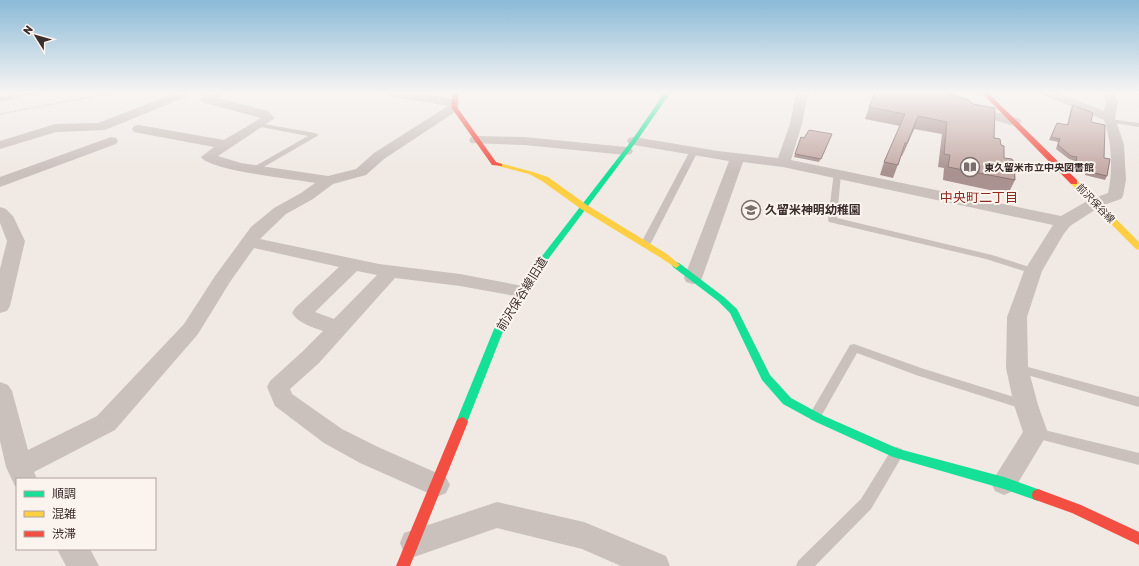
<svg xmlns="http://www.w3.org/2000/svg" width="1139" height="566" font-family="Rubik,'Noto Sans JP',sans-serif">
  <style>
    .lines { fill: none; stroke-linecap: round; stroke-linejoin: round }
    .path { stroke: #c2bab6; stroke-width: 1.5; stroke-dasharray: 1.5 1.5; stroke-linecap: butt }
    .lane { fill: #cac1bd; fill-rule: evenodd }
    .street { fill: #cac1bd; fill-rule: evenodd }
    .fast { fill: #16e098; fill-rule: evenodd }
    .slow { fill: #ffcf43; fill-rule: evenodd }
    .jam { fill: #f24e42; fill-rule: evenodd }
    .wall { fill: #a9928f }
    .shaded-wall { fill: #897774 }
    .building { fill: #c4aaa6; stroke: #897774 }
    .labels { text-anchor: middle; stroke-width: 4; stroke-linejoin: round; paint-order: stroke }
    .far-poi-label { font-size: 10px; font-weight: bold; fill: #3b2d2b; stroke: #fbf3ee; text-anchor: start }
    .far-street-label { font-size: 10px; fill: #3b2d2b; stroke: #fbf3ee }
    .poi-label { font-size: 12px; font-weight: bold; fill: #3b2d2b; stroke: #fbf3ee; text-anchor: start }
    .street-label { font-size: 12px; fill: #3b2d2b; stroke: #fbf3ee }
    .neighbourhood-label { font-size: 13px; fill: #8e2b20; stroke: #fbf3ee }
  </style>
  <rect width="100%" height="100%" fill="#f0e9e4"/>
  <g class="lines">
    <path class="path" d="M 0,114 L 116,92"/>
    <g class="lane">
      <path d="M 29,92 L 43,92 L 0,102 L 0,98 Z"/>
      <path d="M 1110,119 L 1139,123 L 1139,127 L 1108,122 L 1107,121 Z"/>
      <path d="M 258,123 L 315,133 L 319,135 L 255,172 L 251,170 L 252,168 L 308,136 L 256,126 L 256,124 Z"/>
      <path d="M 691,149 L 694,149 L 698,151 L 651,243 L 646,246 L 643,245 L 641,243 Z"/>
      <path d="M 834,172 L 840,172 L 841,174 L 837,218 L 992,255 L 1036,269 L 1038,271 L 1033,274 L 986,259 L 829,222 L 828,220 Z"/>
      <path d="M 854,344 L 924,369 L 1030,402 L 1032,405 L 1030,408 L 1026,410 L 916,375 L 857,353 L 819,420 L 815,421 L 811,420 L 809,416 L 811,412 L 850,345 Z"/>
      <path d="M 1017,364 L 1139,397 L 1139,407 L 1013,371 L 1011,368 L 1013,365 Z"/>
      <path d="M 1036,428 L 1139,453 L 1139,465 L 1031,437 L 1030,433 L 1031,429 Z"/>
      <path d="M 897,447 L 902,449 L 904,453 L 871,509 L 815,566 L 796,566 L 798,561 L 861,499 L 892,449 Z"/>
    </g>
    <g class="street">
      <path d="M 178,92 L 195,92 L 193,94 L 105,130 L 56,132 L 0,149 L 0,141 L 55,124 L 98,123 Z"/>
      <path d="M 210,92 L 226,92 L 217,98 L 268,111 L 275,118 L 218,156 L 241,163 L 328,176 L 356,169 L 374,153 L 448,106 L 388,96 L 382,92 L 411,92 L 454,99 L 458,100 L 460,103 L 458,110 L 384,159 L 366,175 L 333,184 L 313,199 L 286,214 L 260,239 L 379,264 L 460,274 L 528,287 L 531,291 L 528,295 L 521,297 L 460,286 L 395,278 L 319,363 L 290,389 L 292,394 L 342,429 L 378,447 L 446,477 L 450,485 L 446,493 L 437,497 L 360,463 L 324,443 L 275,406 L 267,387 L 270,381 L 303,351 L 323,331 C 312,327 298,323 292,313 L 295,308 L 339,267 L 254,248 L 230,282 L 198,334 L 115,430 L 34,472 L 37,479 L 17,479 L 17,487 L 15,486 L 6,467 L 0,441 L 0,382 L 8,385 L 12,391 L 28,450 L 97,416 L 184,324 L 215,276 L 251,227 L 274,208 L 301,193 L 315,183 C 294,179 211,171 201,157 L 214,147 L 139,133 L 134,132 L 132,129 L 134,126 L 139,125 L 224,140 L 261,118 L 202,102 L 200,99 ZM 357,271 L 377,275 L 334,319 L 315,312 Z"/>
      <path d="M 799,92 L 811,92 L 807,98 L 802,124 L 791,160 L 1061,216 L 1089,200 L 1108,193 C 1113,170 1112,143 1104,120 L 1041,94 L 1039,92 L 1056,92 L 1104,111 L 1106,102 L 1103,92 L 1115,92 L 1118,102 L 1115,118 L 1124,145 L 1126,180 L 1123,196 L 1121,199 L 1101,206 L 1070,226 L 1063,235 L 1042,271 L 1027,317 L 1028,368 L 1038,405 L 1048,433 L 1013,491 L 1004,495 L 995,491 L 991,483 L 1023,432 L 1014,405 L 1006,368 L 1007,317 L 1024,271 L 1053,225 L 783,167 L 743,162 L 702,278 L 700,282 L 693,284 L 686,282 L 684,278 L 729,161 L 634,145 L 629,144 L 627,141 L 629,138 L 634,137 L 718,151 L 778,158 L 790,124 L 795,98 Z"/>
      <path d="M 970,105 L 1020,119 L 1021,122 L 1020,125 L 1015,126 L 966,112 L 964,109 L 966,106 Z"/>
      <path d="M 476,136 L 524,137 L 626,147 L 631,148 L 633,151 L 631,154 L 626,155 L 524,145 L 471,143 L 469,140 L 471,137 Z"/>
      <path d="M 111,137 L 116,138 L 118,141 L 116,144 L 0,187 L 0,177 Z"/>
      <path d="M 0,207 L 6,209 L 13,216 L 25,241 L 10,306 L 7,311 L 0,313 L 0,269 L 7,241 L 0,223 Z"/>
      <path d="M 497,502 L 584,522 L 666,556 L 670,566 L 621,566 L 582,549 L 497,528 L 414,557 L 404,553 L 400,543 L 404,533 Z"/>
      <path d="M 57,549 L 90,549 L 99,566 L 66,566 Z"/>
    </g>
    <g class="fast">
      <path d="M 665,92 L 671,92 L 636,142 L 540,270 L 504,329 L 466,425 L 462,427 L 458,425 L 456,422 L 494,329 L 532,269 L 632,140 Z"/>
      <path d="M 676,262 L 679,263 L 724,297 L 737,309 L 770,375 L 791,398 L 824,416 L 899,449 L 1004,477 L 1043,491 L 1044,495 L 1043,499 L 1038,501 L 1004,489 L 893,457 L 816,422 L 783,404 L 762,380 L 730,313 L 718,301 L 673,267 L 672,265 L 673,263 Z"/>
    </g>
    <g class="slow">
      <path d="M 500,163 L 533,172 L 548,177 L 587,205 L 667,254 L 680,265 L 676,268 L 661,258 L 581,209 L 542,181 L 529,174 L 498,166 L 498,164 Z"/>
      <path d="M 1071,180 L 1077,180 L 1139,242 L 1139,250 L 1136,249 L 1071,184 Z"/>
    </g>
    <g class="jam">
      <path d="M 453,92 L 459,92 L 457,107 L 496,162 L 502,164 L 502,166 L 492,165 L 451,107 Z"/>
      <path d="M 981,92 L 987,92 L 1077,180 L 1077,184 L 1071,184 Z"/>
      <path d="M 462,417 L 466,419 L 468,422 L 410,566 L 396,566 L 456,422 L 458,419 Z"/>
      <path d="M 1038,489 L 1081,505 L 1139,532 L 1139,545 L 1072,513 L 1033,499 L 1032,495 L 1033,491 Z"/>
    </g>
  </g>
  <g class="wall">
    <path d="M 875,92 L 953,92 L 952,95 L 1001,145 L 1004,158 L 1015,180 L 1008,194 L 943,180 L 944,168 L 938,167 L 942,134 L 914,129 L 902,156 L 901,156 L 893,178 L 880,175 L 884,162 L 900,126 L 865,119 L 869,107 Z"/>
    <path d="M 1073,105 L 1091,122 L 1104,158 L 1107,176 L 1105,180 L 1085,175 L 1086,169 L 1074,166 L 1075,161 L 1069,159 L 1056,149 L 1058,142 L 1049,140 L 1057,123 L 1067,125 L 1071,108 Z"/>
    <path d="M 832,134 L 819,162 L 794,157 L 795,154 L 804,138 Z"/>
  </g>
  <path class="shaded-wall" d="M 918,116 L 914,129 L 902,156 L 907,143 Z"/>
  <g class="building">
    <path d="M 875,92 L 944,92 L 969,100 L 973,104 L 995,108 L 994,138 L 1000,139 L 1001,145 L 1004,146 L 1004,158 L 1012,159 L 1014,162 L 1015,180 L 948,167 L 950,155 L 944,154 L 947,122 L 918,116 L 907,143 L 905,143 L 898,165 L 884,162 L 905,114 L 869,107 Z"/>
    <path d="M 1073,105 L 1093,113 L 1091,122 L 1105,125 L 1104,158 L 1110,159 L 1107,176 L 1087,171 L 1088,165 L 1076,162 L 1077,157 L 1071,156 L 1058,145 L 1060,139 L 1051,137 L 1057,123 L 1068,125 Z"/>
    <path d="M 809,130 L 832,134 L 821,159 L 795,154 L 801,137 L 804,138 Z"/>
  </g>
  <linearGradient id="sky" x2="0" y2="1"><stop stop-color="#8bbad7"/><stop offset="0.54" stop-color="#f8f5f3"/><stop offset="1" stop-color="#f8f5f3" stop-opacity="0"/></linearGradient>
  <rect width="1139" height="171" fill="url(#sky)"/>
  <defs>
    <g id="library-ring" transform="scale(1)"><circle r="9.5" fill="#fbf3ee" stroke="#7a6f6c" stroke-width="1.5"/><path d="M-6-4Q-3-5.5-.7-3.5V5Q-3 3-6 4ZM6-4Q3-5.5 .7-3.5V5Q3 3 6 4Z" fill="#7a6f6c"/></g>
    <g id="school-ring" transform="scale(1)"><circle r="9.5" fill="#fbf3ee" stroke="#7a6f6c" stroke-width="1.5"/><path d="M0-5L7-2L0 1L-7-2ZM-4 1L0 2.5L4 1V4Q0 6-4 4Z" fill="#7a6f6c"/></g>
  </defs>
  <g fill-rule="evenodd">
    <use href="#library-ring" x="970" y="167"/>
    <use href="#school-ring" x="751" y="210"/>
  </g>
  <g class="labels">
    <g class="far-poi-label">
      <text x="984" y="171">東久留米市立中央図書館</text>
    </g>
    <g class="far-street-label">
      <text transform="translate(1096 203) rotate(46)" y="4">前沢保谷線</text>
    </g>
    <g class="poi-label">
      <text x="765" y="214">久留米神明幼稚園</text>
    </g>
    <g class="street-label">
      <text transform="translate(522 294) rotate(-58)" y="4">前沢保谷線旧道</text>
    </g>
    <g class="neighbourhood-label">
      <text x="979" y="202">中央町二丁目</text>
    </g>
  </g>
  <rect x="16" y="478" width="140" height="72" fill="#fbf3ee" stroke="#aea4a0"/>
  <rect x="24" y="491" width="20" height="6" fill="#16e098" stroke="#aea4a0"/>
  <text x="52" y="498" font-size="12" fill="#3b2d2b">順調</text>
  <rect x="24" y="511" width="20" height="6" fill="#ffcf43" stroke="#aea4a0"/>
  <text x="52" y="518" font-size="12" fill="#3b2d2b">混雑</text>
  <rect x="24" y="531" width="20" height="6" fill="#f24e42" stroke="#aea4a0"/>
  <text x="52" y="538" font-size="12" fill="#3b2d2b">渋滞</text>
  <g transform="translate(36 36) rotate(307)" stroke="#fbf3ee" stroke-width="3" paint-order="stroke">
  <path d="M0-3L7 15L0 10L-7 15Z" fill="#3b2d2b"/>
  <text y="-6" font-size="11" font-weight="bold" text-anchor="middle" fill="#3b2d2b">N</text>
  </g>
</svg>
